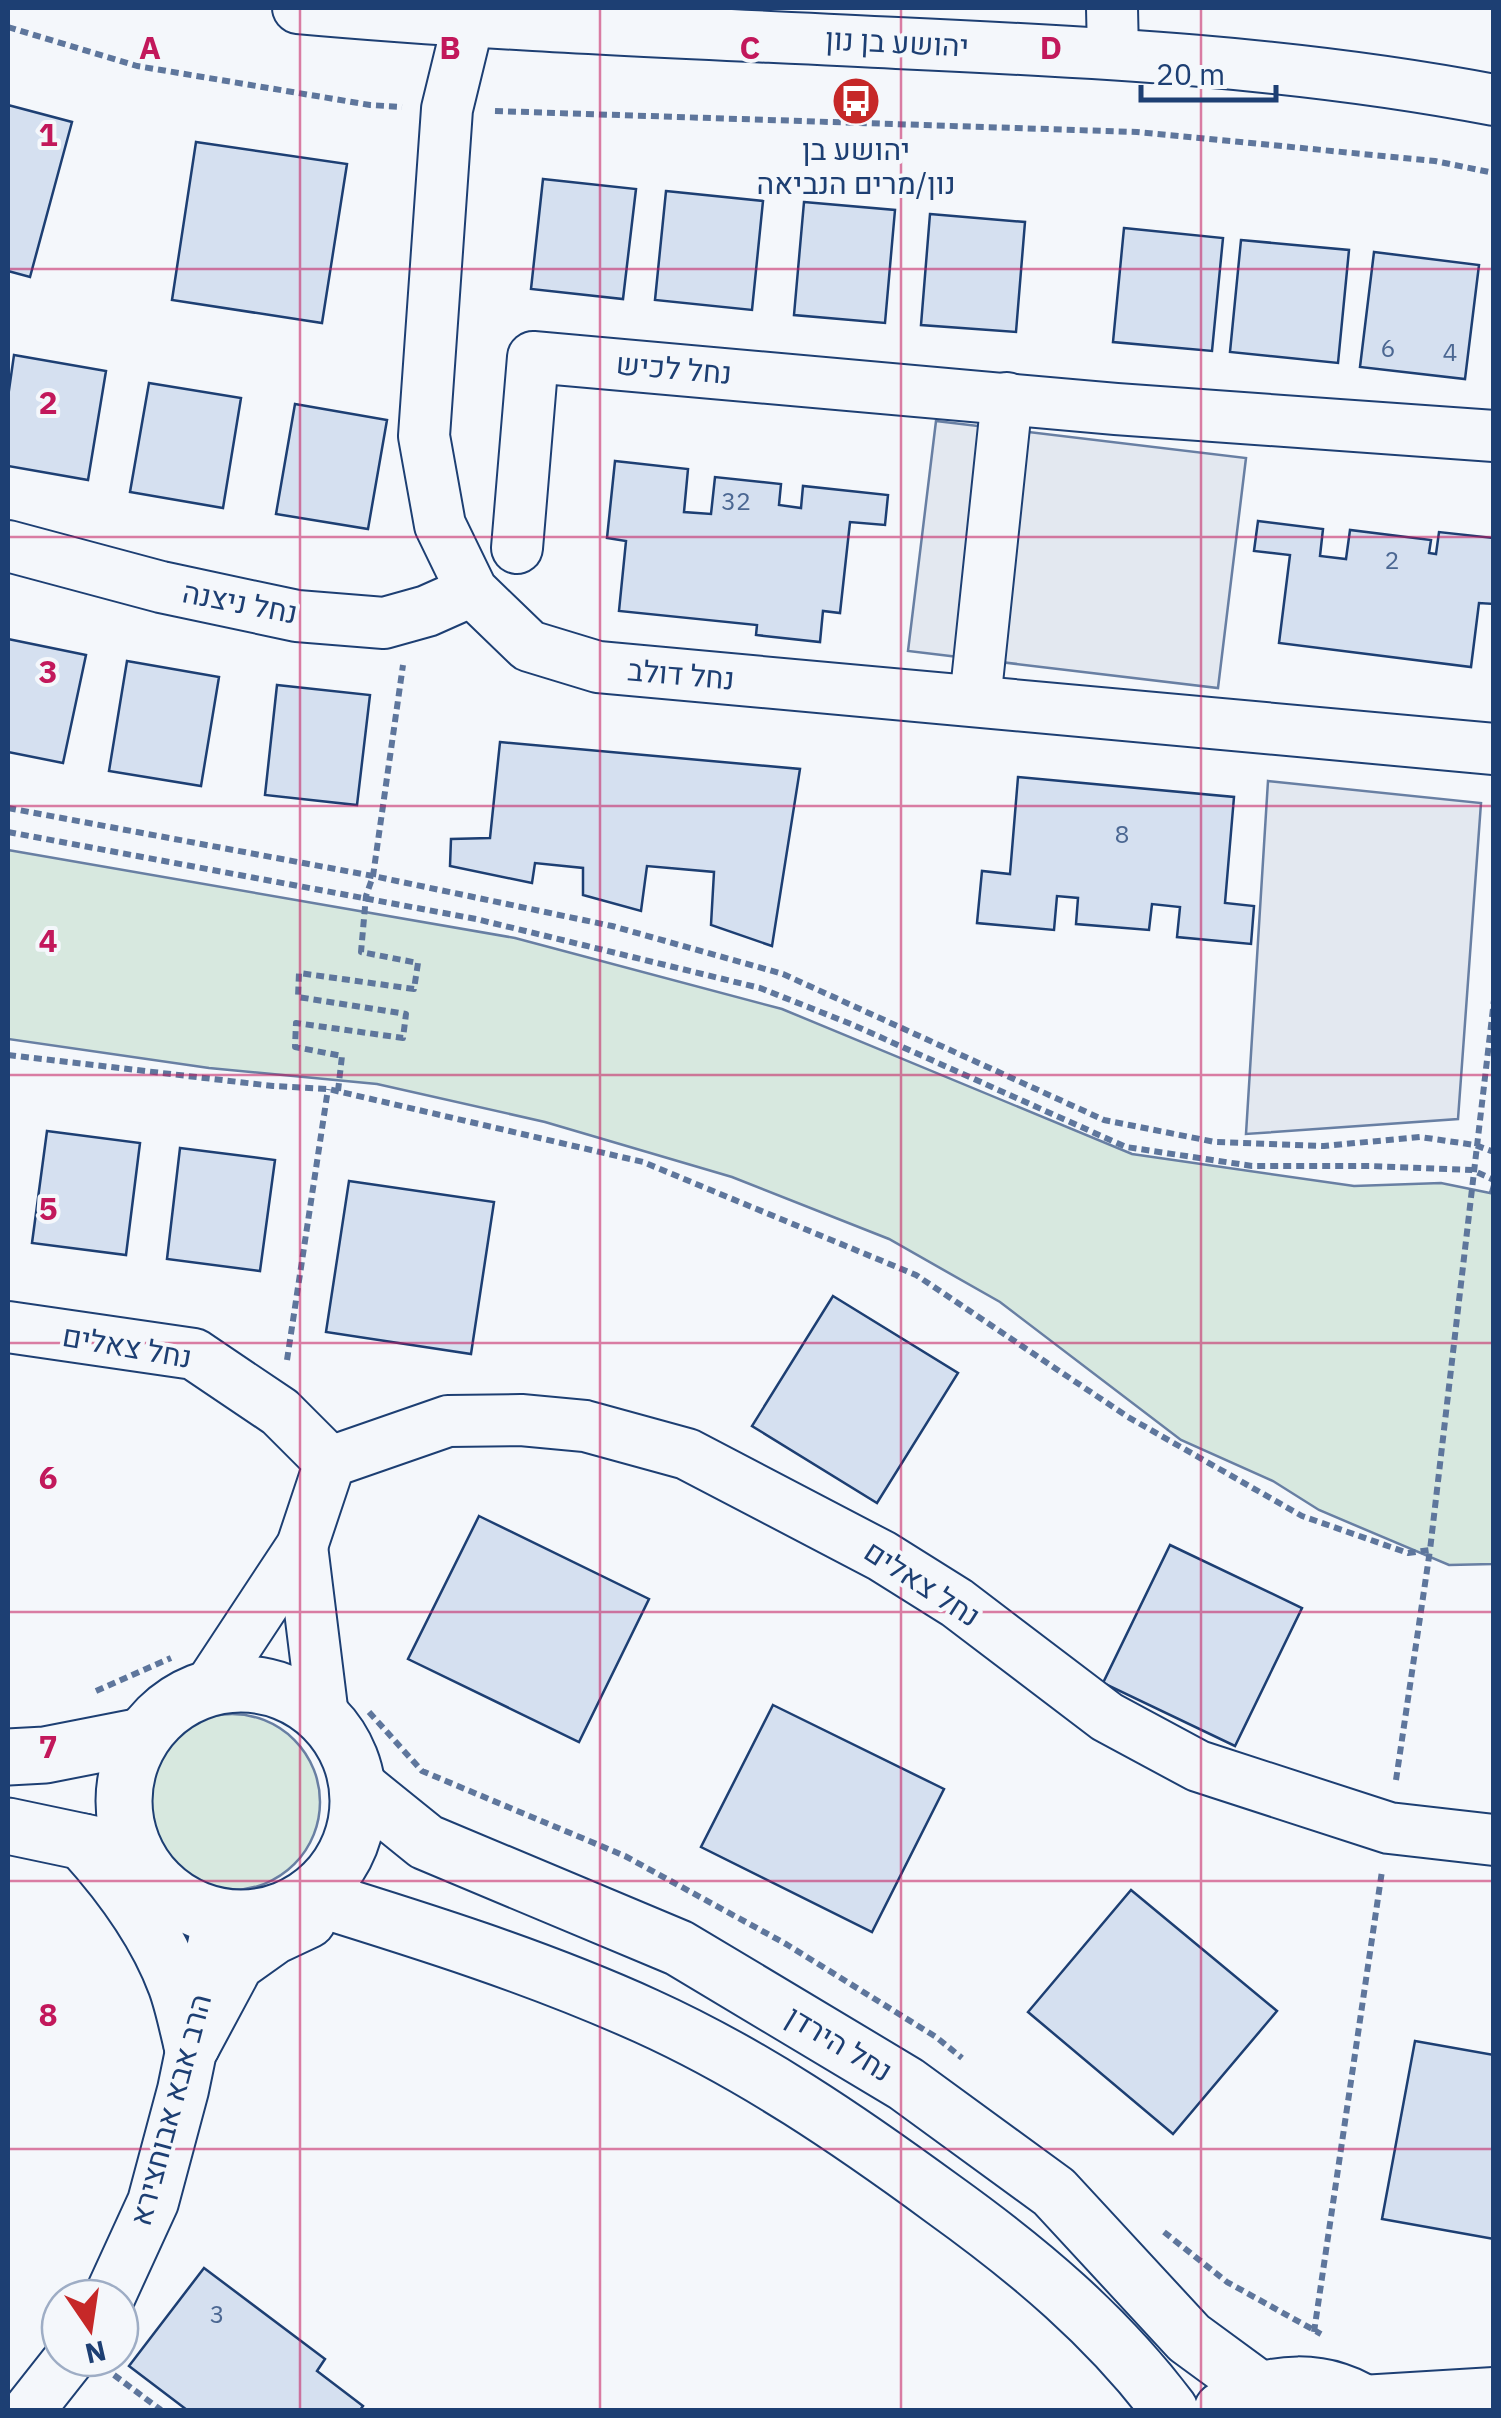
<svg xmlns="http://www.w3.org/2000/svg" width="1501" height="2418" font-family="'IBM Plex Sans',Heebo,sans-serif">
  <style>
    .green { fill: #d7e8df; stroke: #687fa3; stroke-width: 2.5 }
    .parking { fill: #e3e8f0; stroke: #687fa3; stroke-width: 2.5 }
    .building { fill: #d5e0f0; stroke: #1d3f73; stroke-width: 2.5 }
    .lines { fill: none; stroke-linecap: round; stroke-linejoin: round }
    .minor-casing { stroke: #1d3f73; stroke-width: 54 }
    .major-casing { stroke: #1d3f73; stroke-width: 59 }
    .path { stroke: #5e769c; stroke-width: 6; stroke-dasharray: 8 5; stroke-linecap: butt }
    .minor { stroke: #f4f7fb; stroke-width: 50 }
    .major { stroke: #f4f7fb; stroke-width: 55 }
    .grid { fill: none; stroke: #c2185b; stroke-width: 2.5; stroke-opacity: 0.55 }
    .labels { text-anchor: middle; stroke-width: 8; stroke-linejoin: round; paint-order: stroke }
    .number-label { font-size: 25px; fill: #4b6792 }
    .street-label { font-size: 30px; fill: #1d3f73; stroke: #f4f7fb }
    .poi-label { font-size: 30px; fill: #1d3f73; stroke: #f4f7fb }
    .grid-label { font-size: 32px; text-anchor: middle; font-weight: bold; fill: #c2185b; stroke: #f4f7fb; stroke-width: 8; stroke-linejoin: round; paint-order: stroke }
  </style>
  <rect width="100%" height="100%" fill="#f4f7fb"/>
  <g class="green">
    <path d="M 8,850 L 515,938 L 782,1009 L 1132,1154 L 1354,1186 L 1441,1183 L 1490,1193 L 1493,1182 L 1493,1564 L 1449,1565 L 1319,1510 L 1273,1481 L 1181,1440 L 1000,1302 L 889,1239 L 732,1177 L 545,1122 L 377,1084 L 209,1068 L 8,1039 Z"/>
    <circle cx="232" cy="1802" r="88"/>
  </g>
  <g class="parking">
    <path d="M 936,421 L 1246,458 L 1218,688 L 908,651 Z"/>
    <path d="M 1268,781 L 1481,803 L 1458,1119 L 1246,1134 Z"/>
  </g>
  <g class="building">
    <path d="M 8,105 L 72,122 L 30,277 L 8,271 Z"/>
    <path d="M 196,142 L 347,164 L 322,323 L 172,300 Z"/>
    <path d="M 543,179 L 636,189 L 623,299 L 531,289 Z"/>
    <path d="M 666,191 L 763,201 L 752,310 L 655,300 Z"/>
    <path d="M 804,202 L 895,210 L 885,323 L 794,315 Z"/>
    <path d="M 930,214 L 1025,222 L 1016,332 L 921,325 Z"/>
    <path d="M 1124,228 L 1223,238 L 1212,351 L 1113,342 Z"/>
    <path d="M 1241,240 L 1349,250 L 1338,363 L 1230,352 Z"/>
    <path d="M 1374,252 L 1479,265 L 1465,379 L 1360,367 Z"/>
    <path d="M 14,355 L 106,371 L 88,480 L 8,466 L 8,397 Z"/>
    <path d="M 149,383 L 241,398 L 223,508 L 130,492 Z"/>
    <path d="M 295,404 L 387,420 L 368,529 L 276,514 Z"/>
    <path d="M 615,461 L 688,469 L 684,512 L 711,514 L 715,477 L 781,484 L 779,505 L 801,508 L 803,486 L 888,495 L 885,525 L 850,522 L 840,613 L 823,611 L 820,642 L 756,635 L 757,625 L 619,611 L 626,541 L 607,538 Z"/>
    <path d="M 1258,521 L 1323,529 L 1320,556 L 1346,559 L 1350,530 L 1431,540 L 1429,553 L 1436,554 L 1439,532 L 1494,538 L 1494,604 L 1479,603 L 1471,667 L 1279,643 L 1290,555 L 1254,551 Z"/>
    <path d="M 8,639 L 86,655 L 63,763 L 8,752 Z"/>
    <path d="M 127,661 L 219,677 L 201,786 L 109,771 Z"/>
    <path d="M 277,685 L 370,695 L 357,805 L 265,795 Z"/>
    <path d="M 500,742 L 800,769 L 772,946 L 711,925 L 714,872 L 647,866 L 641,911 L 583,895 L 583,868 L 535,863 L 532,883 L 450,866 L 451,839 L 490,838 Z"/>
    <path d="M 1018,777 L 1234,797 L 1225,903 L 1254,906 L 1251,944 L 1177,937 L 1180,907 L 1152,904 L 1149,930 L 1076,924 L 1078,898 L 1057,896 L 1054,930 L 977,923 L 982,871 L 1010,874 Z"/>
    <path d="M 47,1131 L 140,1143 L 126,1255 L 32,1243 Z"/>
    <path d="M 180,1148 L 275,1160 L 260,1271 L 167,1259 Z"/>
    <path d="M 349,1181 L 494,1202 L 471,1354 L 326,1332 Z"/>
    <path d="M 833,1296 L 958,1373 L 877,1503 L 752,1426 Z"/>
    <path d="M 479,1516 L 649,1599 L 579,1742 L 408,1659 Z"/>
    <path d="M 1170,1545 L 1302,1608 L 1235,1746 L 1103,1683 Z"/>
    <path d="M 773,1705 L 944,1789 L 872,1932 L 701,1847 Z"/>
    <path d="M 1131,1890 L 1277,2011 L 1173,2134 L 1028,2012 Z"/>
    <path d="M 1415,2041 L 1494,2055 L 1494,2239 L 1382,2219 Z"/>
    <path d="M 204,2268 L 325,2359 L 317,2371 L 363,2406 L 360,2410 L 187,2410 L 129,2366 Z"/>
  </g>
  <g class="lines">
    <g class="minor-casing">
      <g id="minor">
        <path d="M 298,8 C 498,26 697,33 897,43 C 1097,52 1296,62 1494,100"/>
        <path d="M 476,8 L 468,23 L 447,109 L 424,436 L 440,525 L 472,591 L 529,646 L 598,667 L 1494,749"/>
        <path d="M 1112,8 L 1113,53"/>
        <path d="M 8,546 L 161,587 L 297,616 L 384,623 L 427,611 L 472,591"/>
        <path d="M 517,548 L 533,357 L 1116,409 L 1494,436"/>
        <path d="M 975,701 L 1007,398"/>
        <path d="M 8,1327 L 194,1354 L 280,1412 L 330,1462"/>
        <path d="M 302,1546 L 323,1716"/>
        <path d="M 209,1687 L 302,1546 L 330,1462 L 448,1421 L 521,1420 L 585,1426 L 687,1454 L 882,1556 L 957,1603 L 1107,1717 L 1198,1766 L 1389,1828 L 1494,1840"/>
        <path d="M 109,2298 L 153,2202 L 183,2090 L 219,1916"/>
        <path d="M 1362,2401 L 1494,2393"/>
        <path d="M 29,2410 L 70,2358"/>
      </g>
    </g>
    <g class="major-casing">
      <g id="major">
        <circle cx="241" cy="1801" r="117"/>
        <path d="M 8,1757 L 45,1755 L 142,1736"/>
        <path d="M 358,1787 L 426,1842 L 679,1948 L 906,2084 L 1054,2192 L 1189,2338 L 1260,2390"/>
        <path d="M 8,1826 L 117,1849"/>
        <path d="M 83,1842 C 121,1884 156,1931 176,1985 C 183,2004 187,2025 192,2045"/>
        <path d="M 310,1896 C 423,1931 538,1967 646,2016 C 752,2064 849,2130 943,2199 C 1028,2260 1107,2326 1170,2410"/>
        <path d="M 192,2045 L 236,1963 L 274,1936 L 308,1920"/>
        <path d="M 1222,2410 C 1265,2377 1331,2376 1373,2410"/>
      </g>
    </g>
    <g class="path">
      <path d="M 8,27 L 137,66 L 370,105 L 402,107"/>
      <path d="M 495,111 L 1137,132 L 1435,161 L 1494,173"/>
      <path d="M 8,808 L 373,876 L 612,926 L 783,974 L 1104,1120 L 1215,1142 L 1324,1146 L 1420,1137 L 1475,1145 L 1494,1152"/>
      <path d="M 8,832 L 476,919 L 760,988 L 851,1024 L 1126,1147 L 1252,1166 L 1371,1166 L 1472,1170 L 1494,1180"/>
      <path d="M 8,1055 L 273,1086 L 328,1089 L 643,1162 L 916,1275 L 1128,1417 L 1302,1516 L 1408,1553 L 1430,1550 L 1494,1000"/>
      <path d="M 338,1091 L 342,1056 L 295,1047 L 296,1023 L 403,1038 L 406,1014 L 298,997 L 299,973 L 414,989 L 418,963 L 361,952 L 366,896 L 373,876 L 403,665"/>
      <path d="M 287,1360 L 328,1089"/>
      <path d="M 96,1691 L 171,1658"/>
      <path d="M 369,1712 L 422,1771 L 625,1856 L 786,1944 L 936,2037 L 962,2058"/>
      <path d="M 1396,1780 L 1430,1550"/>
      <path d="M 1164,2232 L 1227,2282 L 1321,2334"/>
      <path d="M 1314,2332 L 1382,1871"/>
      <path d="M 114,2375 L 161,2410"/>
    </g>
    <use href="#minor" class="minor"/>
    <use href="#major" class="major"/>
  </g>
  <path class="grid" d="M 300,8 L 300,2410M 600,8 L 600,2410M 901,8 L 901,2410M 1201,8 L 1201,2410M 8,269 L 1494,269M 8,537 L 1494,537M 8,806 L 1494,806M 8,1075 L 1494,1075M 8,1343 L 1494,1343M 8,1612 L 1494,1612M 8,1881 L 1494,1881M 8,2149 L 1494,2149"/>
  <defs>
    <g id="bus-disc" transform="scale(2.5)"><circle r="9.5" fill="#c62828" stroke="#f4f7fb"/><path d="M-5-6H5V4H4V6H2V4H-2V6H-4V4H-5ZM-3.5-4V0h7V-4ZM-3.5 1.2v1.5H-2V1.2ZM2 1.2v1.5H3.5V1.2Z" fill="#fff"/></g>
  </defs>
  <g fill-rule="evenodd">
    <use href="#bus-disc" x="856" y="101"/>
  </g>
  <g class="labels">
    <g class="number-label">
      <text x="1388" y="357">6</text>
      <text x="1450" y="361">4</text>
      <text x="736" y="510">32</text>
      <text x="1392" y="569">2</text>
      <text x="1122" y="843">8</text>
      <text x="217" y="2323">3</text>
    </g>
    <g class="street-label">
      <text transform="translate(897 43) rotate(3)" y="10">יהושע בן נון</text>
      <text transform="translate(674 369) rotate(5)" y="10">נחל לכיש</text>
      <text transform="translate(240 603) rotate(11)" y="10">נחל ניצנה</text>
      <text transform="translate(681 675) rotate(5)" y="10">נחל דולב</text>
      <text transform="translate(127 1347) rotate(10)" y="10">נחל צאלים</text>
      <text transform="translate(922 1584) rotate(33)" y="10">נחל צאלים</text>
      <text transform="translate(839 2044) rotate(31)" y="10">נחל הירדן</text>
      <text transform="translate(171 2110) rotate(-75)" y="10">הרב אבא אבוחצירא</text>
    </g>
    <g class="poi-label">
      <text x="856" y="160">יהושע בן<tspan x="856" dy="34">נון/מרים הנביאה</tspan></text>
    </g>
  </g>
  <g class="grid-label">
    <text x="150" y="59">A</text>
    <text x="450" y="59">B</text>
    <text x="750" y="59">C</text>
    <text x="1051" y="59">D</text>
    <text x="48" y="146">1</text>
    <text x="48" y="414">2</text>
    <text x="48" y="683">3</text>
    <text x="48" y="952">4</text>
    <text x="48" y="1220">5</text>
    <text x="48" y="1489">6</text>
    <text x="48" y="1758">7</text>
    <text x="48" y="2026">8</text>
  </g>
  <rect width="1501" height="2418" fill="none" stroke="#1d3f73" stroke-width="20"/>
  <g transform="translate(90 2328) rotate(167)"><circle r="48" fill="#f4f7fb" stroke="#9eadc5" stroke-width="2.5"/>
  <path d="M0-8L18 38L0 25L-18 38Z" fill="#c62828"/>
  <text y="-15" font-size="28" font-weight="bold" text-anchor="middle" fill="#1d3f73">N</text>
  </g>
  <path d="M1141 85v15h135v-15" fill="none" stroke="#1d3f73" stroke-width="5"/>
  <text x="1156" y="85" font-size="30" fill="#1d3f73" stroke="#f4f7fb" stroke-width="8" paint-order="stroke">20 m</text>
</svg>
